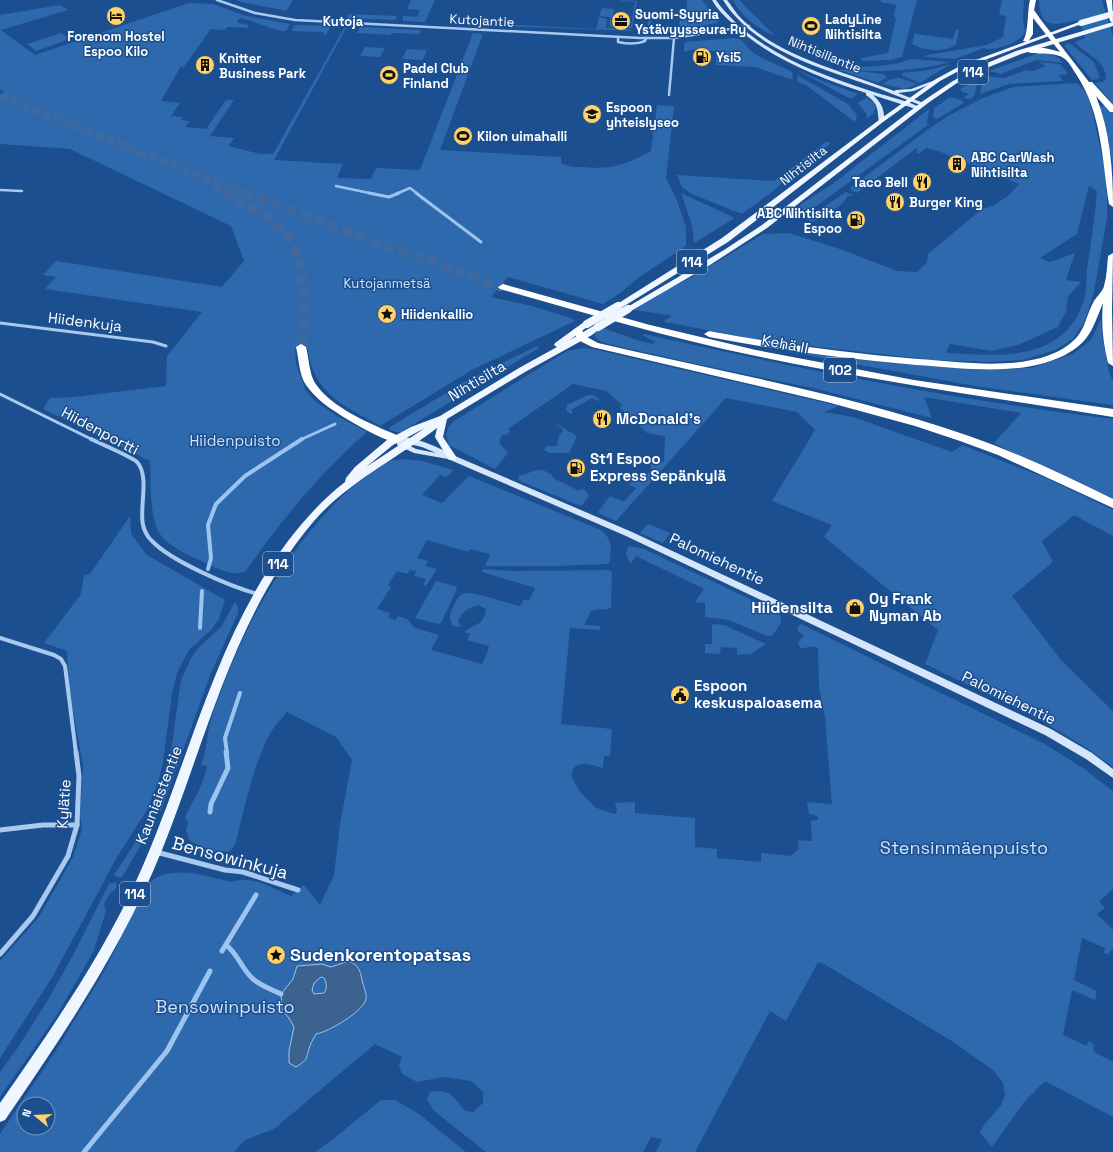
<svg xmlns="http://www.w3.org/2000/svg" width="1113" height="1152" font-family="'Space Grotesk',sans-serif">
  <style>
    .green { fill: #2e69ad; fill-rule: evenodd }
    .water { fill: #3c6290; stroke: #9cc4f0; fill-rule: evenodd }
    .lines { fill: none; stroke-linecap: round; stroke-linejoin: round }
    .stream-far3 { stroke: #9cc4f0; stroke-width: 2.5 }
    .stream-far2 { stroke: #9cc4f0; stroke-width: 3 }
    .stream-far1 { stroke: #9cc4f0; stroke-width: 4 }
    .stream { stroke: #9cc4f0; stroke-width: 5 }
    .highway-tunnel-far1 { stroke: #3d69a0; stroke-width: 8; stroke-dasharray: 8 3.5; stroke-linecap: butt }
    .highway-tunnel { stroke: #3d69a0; stroke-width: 10; stroke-dasharray: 10 5; stroke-linecap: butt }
    .street-far3 { stroke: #a9c9ee; stroke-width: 2.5 }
    .street-far2 { stroke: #a9c9ee; stroke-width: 3 }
    .street-far1 { stroke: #a9c9ee; stroke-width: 4 }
    .street { stroke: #a9c9ee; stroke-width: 5 }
    .secondary { fill: #d6e6fa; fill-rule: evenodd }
    .primary { fill: #f0f6ff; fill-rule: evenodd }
    .highway { fill: #fff; fill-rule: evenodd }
    .primary-bridge-far1 { stroke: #f0f6ff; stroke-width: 6 }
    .primary-bridge { stroke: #f0f6ff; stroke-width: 8 }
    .labels { text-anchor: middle; stroke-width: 3; stroke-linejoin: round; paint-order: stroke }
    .far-poi-label { font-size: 13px; font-weight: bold; fill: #fff; stroke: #1b4f8f; text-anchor: start }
    .far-street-label { font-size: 13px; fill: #fff; stroke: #1b4f8f }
    .far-neighbourhood-label { font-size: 13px; font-weight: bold; fill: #fff; stroke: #1b4f8f }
    .far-park-label { font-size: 13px; fill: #cfe3fa; stroke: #1b4f8f }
    .shield { fill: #1b4f8f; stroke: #bbcadd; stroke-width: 1 }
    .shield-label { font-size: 14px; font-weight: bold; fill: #fff }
    .street-label { font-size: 15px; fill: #fff; stroke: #1b4f8f }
    .poi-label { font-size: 15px; font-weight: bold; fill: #fff; stroke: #1b4f8f; text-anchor: start }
    .park-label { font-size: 15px; fill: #cfe3fa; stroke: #1b4f8f }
    .neighbourhood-label { font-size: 16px; font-weight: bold; fill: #fff; stroke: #1b4f8f }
    .near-park-label { font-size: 18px; fill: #cfe3fa; stroke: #1b4f8f }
    .near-street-label { font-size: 18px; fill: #fff; stroke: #1b4f8f }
    .near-poi-label { font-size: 18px; font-weight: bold; fill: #fff; stroke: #1b4f8f; text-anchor: start }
  </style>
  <rect width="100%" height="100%" fill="#1b4f8f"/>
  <g class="green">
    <path d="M 236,0 L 293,0 L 286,11 C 269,6 253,6 236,0 Z"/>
    <path d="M 411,0 L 435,0 L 425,22 L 403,21 L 403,16 L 417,17 L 420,10 L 407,9 Z"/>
    <path d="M 622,0 L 637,1 L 632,28 L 611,27 L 609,25 L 610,17 L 599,16 L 602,8 L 614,9 L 611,25 L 631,26 L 635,2 L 621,1 Z"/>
    <path d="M 687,0 L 702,0 L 718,21 L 717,23 L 660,33 L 654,33 L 649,31 L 648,28 L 648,17 L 651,17 L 651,24 C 659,30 670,30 679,26 L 680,18 L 687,18 Z"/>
    <path d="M 733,0 L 739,0 L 775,36 C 761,31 739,15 733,0 Z"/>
    <path d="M 881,0 L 917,0 L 902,57 L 891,60 L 861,61 L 862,58 L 888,53 L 896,19 L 894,15 L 896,5 L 881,2 Z"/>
    <path d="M 1002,0 L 1024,0 L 1023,18 L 1025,32 C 1021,42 994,52 984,48 L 955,59 L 925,57 L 927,55 L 987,45 L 1003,37 L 1006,16 L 999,15 Z"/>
    <path d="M 1039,0 L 1102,0 L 1113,36 L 1113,165 L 1100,106 L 1104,106 L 1110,101 L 1095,83 L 1103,82 L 1106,79 C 1106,59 1085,55 1075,42 L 1085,38 L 1080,20 C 1056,24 1040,32 1039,0 Z"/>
    <path d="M 189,3 L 213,4 L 246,16 L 290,24 L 286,31 C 271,30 256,21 240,18 L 237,21 L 238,23 L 249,25 L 248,28 L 227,27 L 225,30 L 211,29 L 183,68 L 181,66 L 161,101 L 180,103 L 171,116 L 183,117 L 181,120 L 190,121 L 185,127 L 206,129 L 226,100 L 234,100 L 210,136 L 234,138 L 229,146 L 260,154 L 273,154 L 344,28 L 346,28 L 274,160 L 343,164 L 337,178 L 371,179 L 376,168 L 420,170 L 473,33 L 483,34 L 440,150 L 561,157 L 561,163 C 568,167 574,167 582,167 C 612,170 625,165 651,151 L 657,105 L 674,106 L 666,178 L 676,198 L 686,227 L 686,246 L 638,278 L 620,293 L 603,304 L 508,277 L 491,297 L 532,306 L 571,318 L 575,321 L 472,370 L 380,426 C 345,406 313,394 308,349 L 304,347 L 295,349 L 296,364 L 306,391 L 316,402 L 337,416 L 367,432 C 319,474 281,521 245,572 C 229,576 218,569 204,562 C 190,556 169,547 160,534 C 149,518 151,481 150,461 L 43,409 L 50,398 L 74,397 L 166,386 L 167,356 L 202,312 L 45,289 L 56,277 L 43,275 L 56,261 L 222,287 L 244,261 L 231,226 L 70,149 L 0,144 L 0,96 L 5,93 L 0,89 L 0,15 L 60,5 L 68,10 L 1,30 L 35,55 Z"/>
    <path d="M 348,14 L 397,16 L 395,20 L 347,18 Z"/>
    <path d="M 599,17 L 607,19 L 606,28 L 628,29 L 633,31 L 504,26 L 498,25 L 497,24 L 596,29 Z"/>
    <path d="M 295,25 L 331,26 L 326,35 L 323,35 L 324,32 L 291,31 Z"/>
    <path d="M 360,27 L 421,30 L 420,34 L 392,33 L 390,35 L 357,33 Z"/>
    <path d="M 956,29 L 959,30 L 956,44 C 946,53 923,51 912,44 L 915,32 L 916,34 L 953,39 Z"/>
    <path d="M 61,33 L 70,39 L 36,51 L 27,44 Z"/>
    <path d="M 734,38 C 743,39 744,43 749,49 C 761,60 778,64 792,72 L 793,80 L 755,67 L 716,65 L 716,52 C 705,48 695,48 684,52 L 684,44 L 686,42 Z"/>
    <path d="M 1069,43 L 1094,62 L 1100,77 L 1098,79 L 1092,80 L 1066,48 L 1064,45 Z"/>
    <path d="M 365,47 L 385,48 L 380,57 L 360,56 Z"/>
    <path d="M 407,49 L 427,50 L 423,60 L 402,59 Z"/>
    <path d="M 1039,53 C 1050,54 1056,54 1063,63 L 1036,60 L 1001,74 L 989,71 Z"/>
    <path d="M 912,59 L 949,62 C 928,70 856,76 836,65 C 840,65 844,66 849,66 C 868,68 893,66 912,59 Z"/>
    <path d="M 1039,62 L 1060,64 L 1068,74 L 1059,75 L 1063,81 L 1009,84 L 980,94 L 983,78 L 985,76 L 1004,78 L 1026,70 L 1033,71 L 1046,66 Z"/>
    <path d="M 951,64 L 920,83 L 903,76 L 902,73 L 929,70 Z"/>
    <path d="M 795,69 L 825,82 L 858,94 L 852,98 L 849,98 Z"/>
    <path d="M 840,69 L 883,74 L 887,77 L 878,83 L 839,70 Z"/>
    <path d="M 797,75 L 848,104 L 856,114 L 857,117 L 855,122 L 806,85 L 798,82 Z"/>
    <path d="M 900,78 L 917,84 L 905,89 L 882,84 L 891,79 Z"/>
    <path d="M 974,81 L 978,82 L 974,96 L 970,99 L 963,98 L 969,94 L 960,91 L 962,90 L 960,89 Z"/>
    <path d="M 1077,83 L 1087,94 L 1092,109 L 1105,171 L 1107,196 L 1107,218 L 1094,292 L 1085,321 L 1073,339 L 1055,350 L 1023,360 L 989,362 L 931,360 L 759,340 L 665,322 L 665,320 L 671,317 L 670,315 L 634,310 L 667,290 L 694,276 L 763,234 L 789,233 L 843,250 L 897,271 L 917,272 L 927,263 L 928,254 L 982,209 L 994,205 L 1008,196 L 1019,184 L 938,151 L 926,148 L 919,154 L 916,152 L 918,147 L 857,193 L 851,190 L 851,187 L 933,126 L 948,116 L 983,98 L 1013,87 ZM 1089,186 L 1097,191 C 1095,217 1091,243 1087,269 C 1086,278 1087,287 1085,296 C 1067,363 1001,356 946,353 L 950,344 L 991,351 L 1018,345 L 1058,327 L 1066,312 L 1068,296 L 1081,282 L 1066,280 L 1075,253 L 1050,262 L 1040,258 L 1077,234 Z"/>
    <path d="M 950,97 L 961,100 L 964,103 L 937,119 L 933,117 L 934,108 Z"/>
    <path d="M 866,98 L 873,102 L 876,108 L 873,114 L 867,119 L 866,113 L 858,103 Z"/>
    <path d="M 929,109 L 927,123 L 929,124 L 811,210 L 801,216 L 797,213 L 797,208 L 801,204 L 834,183 Z"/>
    <path d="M 826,142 L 831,143 L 773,191 L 742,214 L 692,194 L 682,187 L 677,175 L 774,181 Z"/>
    <path d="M 846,192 L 854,195 L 848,196 L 843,203 L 822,218 L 820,217 L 813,222 L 806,219 Z"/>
    <path d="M 681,193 L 733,217 L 733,219 L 694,243 L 692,225 Z"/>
    <path d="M 1101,319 L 1103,342 L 1109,372 L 1113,381 L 1113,405 L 975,386 L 784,351 L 890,363 L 981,370 L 1031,368 L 1073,354 L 1091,340 Z"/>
    <path d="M 603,328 L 640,341 L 654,344 L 655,342 L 642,335 L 644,334 C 799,369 955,400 1113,419 L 1113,499 L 1032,463 L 994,443 L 1021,413 L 924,397 L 932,418 L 817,389 L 697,364 L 608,344 L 598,340 L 595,336 L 595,333 Z"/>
    <path d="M 537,346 L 539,348 L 401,432 L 397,432 L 390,430 L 389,428 L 398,422 L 464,382 Z"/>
    <path d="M 583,348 L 593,349 L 839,406 L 824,412 L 853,417 L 952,452 L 962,445 L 1048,479 L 1113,510 L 1113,536 L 1074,515 L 1042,541 L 1053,562 L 1012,596 L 1061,660 L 1113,711 L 1113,767 L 1085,747 L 1042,721 L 925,664 L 938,630 L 824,537 L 832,525 L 772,501 L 815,430 L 797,412 L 726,398 L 616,521 L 600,514 L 598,512 L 610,496 L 624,502 L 636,488 L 629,485 L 634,479 L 641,482 L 651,470 L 651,461 L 664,462 L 665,436 L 647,433 L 620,408 L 622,405 L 606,391 L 573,384 L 508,429 L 510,432 L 506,435 L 502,435 L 499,443 L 508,453 L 495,469 L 449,445 L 446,434 L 449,426 L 454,421 L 567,351 Z"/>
    <path d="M 588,395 L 593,395 L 600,400 L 598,401 L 592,398 L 571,410 L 573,412 L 571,414 L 566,410 L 567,405 Z"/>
    <path d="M 553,422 L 577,436 L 569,453 L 548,453 L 544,449 L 547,446 L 557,446 L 559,436 L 563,430 Z"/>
    <path d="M 405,459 L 422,461 L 454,470 L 446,477 L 440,475 L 422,495 L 442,503 L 469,476 L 601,530 C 613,541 611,546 610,561 L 608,564 L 558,566 L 485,566 L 490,554 L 470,549 L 468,552 L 427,540 L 417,558 L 428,561 L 425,566 L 437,569 L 426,586 L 423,585 L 426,579 L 414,576 L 416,571 L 410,570 L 407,574 L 397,571 L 388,585 L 391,587 L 377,609 L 390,613 L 388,618 L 395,620 L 398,616 L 407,619 L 415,628 L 439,635 L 431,650 L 482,664 L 489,649 L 488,649 L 489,646 L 467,640 L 470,634 L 464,632 C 475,623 483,627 486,609 L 478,605 C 468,608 462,611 458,621 L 461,627 L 453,626 C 448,618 450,613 454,606 C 456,600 459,594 466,593 C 475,592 510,604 520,606 L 524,599 L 529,601 L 535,588 L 482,572 L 483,569 L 512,571 L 608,570 L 612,572 L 611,608 C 604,611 597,608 591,611 L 584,625 L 600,626 L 600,630 L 570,628 L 561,724 L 612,729 L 610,756 L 604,756 L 603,768 C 596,766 585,762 578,765 C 560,773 587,800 594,806 C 599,810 609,812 615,814 L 617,811 L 615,803 L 635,802 L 635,813 L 695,818 L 695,847 L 717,849 L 717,858 L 761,862 L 761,853 L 791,856 L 799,849 L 798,840 L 812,841 L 811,821 L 818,820 L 818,817 L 815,815 L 809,814 L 807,802 L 832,804 L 825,718 L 819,687 L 818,648 C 811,645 806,649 800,648 L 798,642 L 804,636 L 798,631 L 797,627 L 801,624 L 1043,743 L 1083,768 L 1113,791 L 1113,889 L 1099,901 L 1105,908 L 1097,914 L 1113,930 L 1113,949 L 1109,952 L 1109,955 L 1104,953 L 1105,948 L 1082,938 L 1074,980 L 1097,991 L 1095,1000 L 1072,990 L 1063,1035 L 1087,1046 L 1088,1041 L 1094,1044 L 1093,1049 L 1096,1053 L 1113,1062 L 1113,1117 L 1045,1081 L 1024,1102 L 992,1147 L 980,1133 L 983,1126 L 1001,1105 L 1005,1095 L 1003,1083 L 994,1071 L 955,1043 L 824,964 L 818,962 L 786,1021 L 770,1011 L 695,1152 L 656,1152 L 662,1139 L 651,1137 L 643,1152 L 486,1152 L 434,1111 L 427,1099 L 430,1092 C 450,1088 453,1096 465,1111 L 473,1112 L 483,1103 L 483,1092 L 471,1081 L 444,1077 L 417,1082 L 402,1074 L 399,1065 L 402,1057 L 375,1044 L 274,1129 L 245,1140 L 234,1152 L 0,1152 L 0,1134 L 55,1052 L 105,970 L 147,884 C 172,863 203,876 232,882 C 250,874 274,889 291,896 L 304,885 L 320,905 L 334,875 L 340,824 L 352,760 L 336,737 L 287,712 C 283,717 279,721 275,726 C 255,754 244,811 235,845 L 229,852 L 212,851 L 190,841 L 186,830 L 188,823 L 185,817 C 193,801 204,784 207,766 L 201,765 C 206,753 207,740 209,727 C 213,711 220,694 226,678 C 253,608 299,532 357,483 C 367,476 378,466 390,461 C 394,459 400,460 405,459 ZM 24,1104 L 48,1104 L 48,1128 L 24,1128 Z"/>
    <path d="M 537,470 L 543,470 L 552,475 L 553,478 L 577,490 L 584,489 L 589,496 L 582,505 L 578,505 L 520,481 L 518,478 L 519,476 Z"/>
    <path d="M 130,516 L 131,534 L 147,555 L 225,600 L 219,619 L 212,629 L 189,650 L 177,673 L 172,693 L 163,763 L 158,782 L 147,810 L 117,857 L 53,976 L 0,1058 L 0,961 L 39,917 L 73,857 L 82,829 L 80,815 L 83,765 L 69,689 L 67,651 L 44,643 L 81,594 L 84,575 L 90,574 Z"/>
    <path d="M 648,524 L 670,533 L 663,543 L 640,533 Z"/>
    <path d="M 629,546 L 644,549 L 769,608 L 781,615 L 781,623 L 772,636 L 767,636 L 729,620 L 705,617 L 705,603 L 695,602 L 704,589 L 636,556 L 631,563 L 627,558 L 626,552 Z"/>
    <path d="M 436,581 L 455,586 L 457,589 L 441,623 L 438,624 L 415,618 Z"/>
    <path d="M 235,602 L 238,607 L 238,613 L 211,673 L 161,811 L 156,810 L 165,788 L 169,766 L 181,680 L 190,660 L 198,648 L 221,627 Z"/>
    <path d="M 712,624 L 724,625 L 766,644 L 751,654 L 737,655 L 737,648 L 721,647 L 720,654 L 705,653 L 705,644 L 712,644 Z"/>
    <path d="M 148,823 L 153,824 L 124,874 L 122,877 L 118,877 L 114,875 Z"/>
    <path d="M 116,882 L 117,887 L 114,891 L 111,892 L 104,904 L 106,911 L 94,950 L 79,977 L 55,1018 L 0,1097 L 0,1072 L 19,1046 L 49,998 L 72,957 L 109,884 Z"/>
    <path d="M 381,1100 L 395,1100 L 419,1114 L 466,1152 L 315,1152 L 332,1140 Z"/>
  </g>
  <path class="water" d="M 349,961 C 359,966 360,970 362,980 C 363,985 367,994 366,999 C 363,1012 328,1032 316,1034 C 314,1038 311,1042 310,1046 C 305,1059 310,1058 296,1067 L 289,1063 L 289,1051 L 294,1027 L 289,1018 L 282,1010 L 281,994 L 293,979 L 297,966 L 322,964 L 331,967 ZM 321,977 L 324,978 C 327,983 327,989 324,993 L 314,994 L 312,990 L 314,983 Z"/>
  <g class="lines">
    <g class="stream-far3">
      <path d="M 336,186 L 374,194"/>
      <path d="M 396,194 L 410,188 L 418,194"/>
    </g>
    <g class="stream-far2">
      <path d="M 369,193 L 389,197 L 399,193"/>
      <path d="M 416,193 L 481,242"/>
      <path d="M 300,440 L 335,424"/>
    </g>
    <g class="stream-far1">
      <path d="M 208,569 L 211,558 L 208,525 L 216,504 L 245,476 L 302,439"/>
      <path d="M 200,628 L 202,591"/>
      <path d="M 227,753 L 225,738 L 240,693"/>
    </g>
    <g class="stream">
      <path d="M 210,812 L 211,804 L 228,768 L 226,752"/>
      <path d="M 226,945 C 237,953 241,967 251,977 C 258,985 271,989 281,994"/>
      <path d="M 222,951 L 256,895"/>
      <path d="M 84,1152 L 167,1051 L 210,971"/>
    </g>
    <g class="highway-tunnel-far1">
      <path d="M 0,96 L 246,194"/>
      <path d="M 214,188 L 225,194"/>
    </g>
    <g class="highway-tunnel">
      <path d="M 223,193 C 244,204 268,214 284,232 C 311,262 303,311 301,347"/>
      <path d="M 244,193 L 376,242 L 503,287"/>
    </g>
    <g class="street-far3">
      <path d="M 217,0 L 255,13 L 295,20 L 640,38 L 674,38 L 749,26"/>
      <path d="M 618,37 L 618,42 C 627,44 636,45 645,41 L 646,38"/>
      <path d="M 669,95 L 674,38"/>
      <path d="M 0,190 L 22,191"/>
    </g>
    <g class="street-far2">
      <path d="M 0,323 L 153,342 L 166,346"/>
      <path d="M 0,394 L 93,440"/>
    </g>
    <g class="street-far1">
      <path d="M 91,439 C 99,443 132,457 137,462 C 150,476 139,508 143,525 C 144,530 148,538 152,541 C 171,561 231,587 258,594"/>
      <path d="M 0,638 L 54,655 L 61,659 L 65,666 L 76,753"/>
    </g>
    <g class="street">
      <path d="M 0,830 L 43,825 L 77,825"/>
      <path d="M 156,852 L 225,870 L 243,872 L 298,890"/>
      <path d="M 0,954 L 33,916 L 68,856 L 77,825 L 79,776 L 76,752"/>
    </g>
    <g class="secondary">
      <path d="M 712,0 L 716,0 C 721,8 728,14 734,21 C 773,58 824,76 874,92 C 886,96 912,102 921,108 L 916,109 L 873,95 C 881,102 885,110 884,121 L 879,122 C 877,109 879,104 866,95 L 866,93 C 818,77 769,59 732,23 C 724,16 717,9 712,0 Z"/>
      <path d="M 723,0 L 727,0 C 731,5 734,10 738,15 C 775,56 844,71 894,91 L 896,90 L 911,89 L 938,79 L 940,80 L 914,91 L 898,93 L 926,104 L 923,106 L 915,103 C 899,97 884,90 869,85 C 823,69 770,54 736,17 C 731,12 727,6 723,0 Z"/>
      <path d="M 392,437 C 411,434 439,448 455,456 L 632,532 L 1051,729 L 1092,753 L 1113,769 L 1113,778 L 1086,759 L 1045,735 L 626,536 L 448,459 L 414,453 L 397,445 L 397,442 L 392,441 L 391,439 ZM 405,443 L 422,447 L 436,453 L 416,449 Z"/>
    </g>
    <g class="primary">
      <path d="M 1079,22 L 1084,23 L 966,67 L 940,81 L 883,122 L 728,242 L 621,308 L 618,308 L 614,306 L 722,238 L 879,120 L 936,79 L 962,65 Z"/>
      <path d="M 1113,22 L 1113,26 L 1021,54 L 984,69 L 957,83 L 928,103 L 767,228 L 710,265 L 631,311 L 628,311 L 624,309 L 724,250 L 762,225 L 923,101 L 953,81 L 980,66 L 1016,51 Z"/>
      <path d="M 584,322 L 590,322 L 591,324 L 570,340 L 595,325 L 598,325 L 602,327 L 592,335 L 525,372 L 447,419 L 443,437 L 457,458 L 455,460 L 449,460 L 435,437 L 437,428 C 396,459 348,482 314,521 C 234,615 207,738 162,850 C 123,947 64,1034 5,1120 L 0,1122 L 0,1103 C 50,1031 101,958 137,879 C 188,767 213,641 288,541 C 305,519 323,499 345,482 L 346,478 L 355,467 L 387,440 L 411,427 L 440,416 L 519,368 L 557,347 L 554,345 L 555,343 ZM 425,428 L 366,467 L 393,445 Z"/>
    </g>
    <g class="highway">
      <path d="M 1030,0 L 1036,0 L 1034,10 L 1041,20 L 1089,82 L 1092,82 L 1113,105 L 1113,112 L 1110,112 L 1096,96 C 1110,131 1113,169 1113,207 L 1109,204 C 1102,159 1102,113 1076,74 C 1073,70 1070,63 1065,59 C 1054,50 1033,57 1024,50 C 1032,44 1051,49 1060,52 L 1033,18 L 1033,34 L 1028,42 L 1023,41 C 1029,32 1027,12 1030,0 Z"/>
      <path d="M 1106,0 L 1112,0 L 1113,23 L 1110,21 Z"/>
      <path d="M 1113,253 L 1112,310 L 1113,366 L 1108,363 C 1103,343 1101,324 1103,303 C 1094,324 1091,340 1070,352 C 1028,378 963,368 916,365 C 846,359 777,350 709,337 L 704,334 L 709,331 C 778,344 848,353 918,359 C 962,362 1025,372 1064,348 C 1087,333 1083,321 1094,301 C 1097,296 1103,291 1104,286 C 1107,276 1107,266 1108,256 Z"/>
      <path d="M 503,284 L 650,325 L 756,350 L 914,380 L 1113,409 L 1113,417 C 994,398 874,381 756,356 C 669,338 585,313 500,289 L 498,287 Z"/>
      <path d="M 578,327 L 581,328 L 585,336 L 598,343 C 722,372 849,394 969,436 C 1018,453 1066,476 1113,499 L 1113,508 L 998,455 L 960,441 L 915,426 L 827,402 L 592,347 L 578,340 L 573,330 Z"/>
      <path d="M 301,344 L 306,347 C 309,358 309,373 315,383 C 331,408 373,425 399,436 L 400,439 L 399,442 C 387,445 334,412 323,403 C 317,398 311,392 306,385 C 299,375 299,359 296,347 Z"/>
    </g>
    <path class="primary-bridge-far1" d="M 1081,23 L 1113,14"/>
    <g class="primary-bridge">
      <path d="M 587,324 L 618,306"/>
      <path d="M 598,327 L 628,309"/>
    </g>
  </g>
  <defs>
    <g id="hotel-disc" transform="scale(1)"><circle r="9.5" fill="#ffd166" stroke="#1b4f8f"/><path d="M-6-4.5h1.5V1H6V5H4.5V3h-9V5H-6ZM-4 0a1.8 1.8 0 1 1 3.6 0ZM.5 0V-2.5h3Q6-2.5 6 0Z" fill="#111"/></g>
    <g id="office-disc" transform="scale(1)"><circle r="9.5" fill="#ffd166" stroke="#1b4f8f"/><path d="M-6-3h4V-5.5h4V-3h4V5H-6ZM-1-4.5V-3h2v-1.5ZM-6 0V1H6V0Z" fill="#111"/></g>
    <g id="stadium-disc" transform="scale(1)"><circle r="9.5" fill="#ffd166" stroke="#1b4f8f"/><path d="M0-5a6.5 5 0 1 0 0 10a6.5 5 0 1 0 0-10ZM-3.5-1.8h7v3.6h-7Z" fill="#111"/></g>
    <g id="fuel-disc" transform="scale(1)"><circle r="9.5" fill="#ffd166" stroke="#1b4f8f"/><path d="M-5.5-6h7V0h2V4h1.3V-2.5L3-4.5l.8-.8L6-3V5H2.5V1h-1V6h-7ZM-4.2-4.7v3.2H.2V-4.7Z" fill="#111"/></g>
    <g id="building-disc" transform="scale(1)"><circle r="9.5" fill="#ffd166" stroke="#1b4f8f"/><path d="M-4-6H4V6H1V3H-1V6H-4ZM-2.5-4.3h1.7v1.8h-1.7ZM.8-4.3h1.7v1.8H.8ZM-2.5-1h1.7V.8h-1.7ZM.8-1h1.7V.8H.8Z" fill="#111"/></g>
    <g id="school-disc" transform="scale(1)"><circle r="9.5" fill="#ffd166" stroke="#1b4f8f"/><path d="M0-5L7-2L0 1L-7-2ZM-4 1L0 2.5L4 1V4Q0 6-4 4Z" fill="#111"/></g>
    <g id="restaurant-disc" transform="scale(1)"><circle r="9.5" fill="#ffd166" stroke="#1b4f8f"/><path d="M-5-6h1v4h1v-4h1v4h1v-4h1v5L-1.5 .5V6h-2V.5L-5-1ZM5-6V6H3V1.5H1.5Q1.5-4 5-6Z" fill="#111"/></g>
    <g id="sight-disc" transform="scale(1)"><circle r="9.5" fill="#ffd166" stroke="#1b4f8f"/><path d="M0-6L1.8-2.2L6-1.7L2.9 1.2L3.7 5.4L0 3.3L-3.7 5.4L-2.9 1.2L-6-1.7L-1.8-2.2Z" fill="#111"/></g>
    <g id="shop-disc" transform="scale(1)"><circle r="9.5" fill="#ffd166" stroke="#1b4f8f"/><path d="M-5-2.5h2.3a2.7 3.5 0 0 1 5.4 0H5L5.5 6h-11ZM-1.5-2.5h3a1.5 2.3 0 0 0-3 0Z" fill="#111"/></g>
    <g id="civic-disc" transform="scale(1)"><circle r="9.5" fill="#ffd166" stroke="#1b4f8f"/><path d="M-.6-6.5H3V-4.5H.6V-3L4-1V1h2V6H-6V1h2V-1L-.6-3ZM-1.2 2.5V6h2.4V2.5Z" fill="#111"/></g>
  </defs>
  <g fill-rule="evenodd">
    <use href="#hotel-disc" x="116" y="16"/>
    <use href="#office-disc" x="621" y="21"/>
    <use href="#stadium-disc" x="811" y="26"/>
    <use href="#fuel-disc" x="702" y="57"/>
    <use href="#building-disc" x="205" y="65"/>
    <use href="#stadium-disc" x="389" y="75"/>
    <use href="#school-disc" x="592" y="114"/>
    <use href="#stadium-disc" x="463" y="136"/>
    <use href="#building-disc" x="957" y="164"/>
    <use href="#restaurant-disc" x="922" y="182"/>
    <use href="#restaurant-disc" x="895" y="202"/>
    <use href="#fuel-disc" x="856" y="220"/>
    <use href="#sight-disc" x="387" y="314"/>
    <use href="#restaurant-disc" x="602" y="419"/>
    <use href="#fuel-disc" x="576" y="468"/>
    <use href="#shop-disc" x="855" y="608"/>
    <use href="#civic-disc" x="680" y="695"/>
    <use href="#sight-disc" x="276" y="955"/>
  </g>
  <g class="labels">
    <g class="far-poi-label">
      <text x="635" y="19">Suomi-Syyria<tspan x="635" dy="15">Ystävyysseura Ry</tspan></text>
      <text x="825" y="24">LadyLine<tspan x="825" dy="15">Nihtisilta</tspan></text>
      <text x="116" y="41" text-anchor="middle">Forenom Hostel<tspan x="116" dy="15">Espoo Kilo</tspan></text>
      <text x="716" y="62">Ysi5</text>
      <text x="219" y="63">Knitter<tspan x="219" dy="15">Business Park</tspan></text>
      <text x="403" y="73">Padel Club<tspan x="403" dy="15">Finland</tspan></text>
      <text x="606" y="112">Espoon<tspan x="606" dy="15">yhteislyseo</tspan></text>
      <text x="477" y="141">Kilon uimahalli</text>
      <text x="971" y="162">ABC CarWash<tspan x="971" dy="15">Nihtisilta</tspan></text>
      <text x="908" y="187" text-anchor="end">Taco Bell</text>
      <text x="909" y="207">Burger King</text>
      <text x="842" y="218" text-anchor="end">ABC Nihtisilta<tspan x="842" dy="15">Espoo</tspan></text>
      <text x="401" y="319">Hiidenkallio</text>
    </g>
    <g class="far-street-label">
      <text transform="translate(482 20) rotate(3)" y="5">Kutojantie</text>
      <text transform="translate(825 54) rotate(22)" y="5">Nihtisillantie</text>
      <text transform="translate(803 165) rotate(-38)" y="5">Nihtisilta</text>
    </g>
    <g class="far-neighbourhood-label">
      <text x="343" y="26">Kutoja</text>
    </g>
    <g class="far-park-label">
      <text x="387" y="288">Kutojanmetsä</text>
    </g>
    <g class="shield">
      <rect x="958" y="60" width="30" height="24" rx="3"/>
      <rect x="677" y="250" width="30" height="24" rx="3"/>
      <rect x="824" y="358" width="32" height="24" rx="3"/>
      <rect x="263" y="552" width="30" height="24" rx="3"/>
      <rect x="120" y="882" width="30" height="24" rx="3"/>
    </g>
    <g class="shield-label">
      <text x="973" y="77">114</text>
      <text x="692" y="267">114</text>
      <text x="840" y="375">102</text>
      <text x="278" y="569">114</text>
      <text x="135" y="899">114</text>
    </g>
    <g class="street-label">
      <text transform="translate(85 322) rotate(7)" y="5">Hiidenkuja</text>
      <text transform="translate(785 344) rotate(11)" y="5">Kehä II</text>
      <text transform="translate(477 381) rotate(-31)" y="5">Nihtisilta</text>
      <text transform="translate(100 431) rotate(28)" y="5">Hiidenportti</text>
      <text transform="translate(717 559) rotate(25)" y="5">Palomiehentie</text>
      <text transform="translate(1009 698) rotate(26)" y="5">Palomiehentie</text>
      <text transform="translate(159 795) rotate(-69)" y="5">Kauniaistentie</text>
      <text transform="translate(64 804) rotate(-86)" y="5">Kylätie</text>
    </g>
    <g class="poi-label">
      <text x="616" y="424">McDonald's</text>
      <text x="590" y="464">St1 Espoo<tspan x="590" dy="17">Express Sepänkylä</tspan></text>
      <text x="869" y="604">Oy Frank<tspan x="869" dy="17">Nyman Ab</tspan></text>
      <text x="694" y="691">Espoon<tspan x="694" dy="17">keskuspaloasema</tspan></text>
    </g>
    <g class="park-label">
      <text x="235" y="446">Hiidenpuisto</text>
    </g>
    <g class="neighbourhood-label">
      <text x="792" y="613">Hiidensilta</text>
    </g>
    <g class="near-park-label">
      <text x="964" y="854">Stensinmäenpuisto</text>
      <text x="225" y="1013">Bensowinpuisto</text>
    </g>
    <g class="near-street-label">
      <text transform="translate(230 858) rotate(15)" y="6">Bensowinkuja</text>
    </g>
    <g class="near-poi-label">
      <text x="290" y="961">Sudenkorentopatsas</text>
    </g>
  </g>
  <g transform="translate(36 1116) rotate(288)"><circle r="19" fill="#1b4f8f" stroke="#7695bc"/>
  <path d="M0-3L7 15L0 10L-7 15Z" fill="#ffd166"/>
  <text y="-6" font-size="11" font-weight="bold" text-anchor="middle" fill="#ffffff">N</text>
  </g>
</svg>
